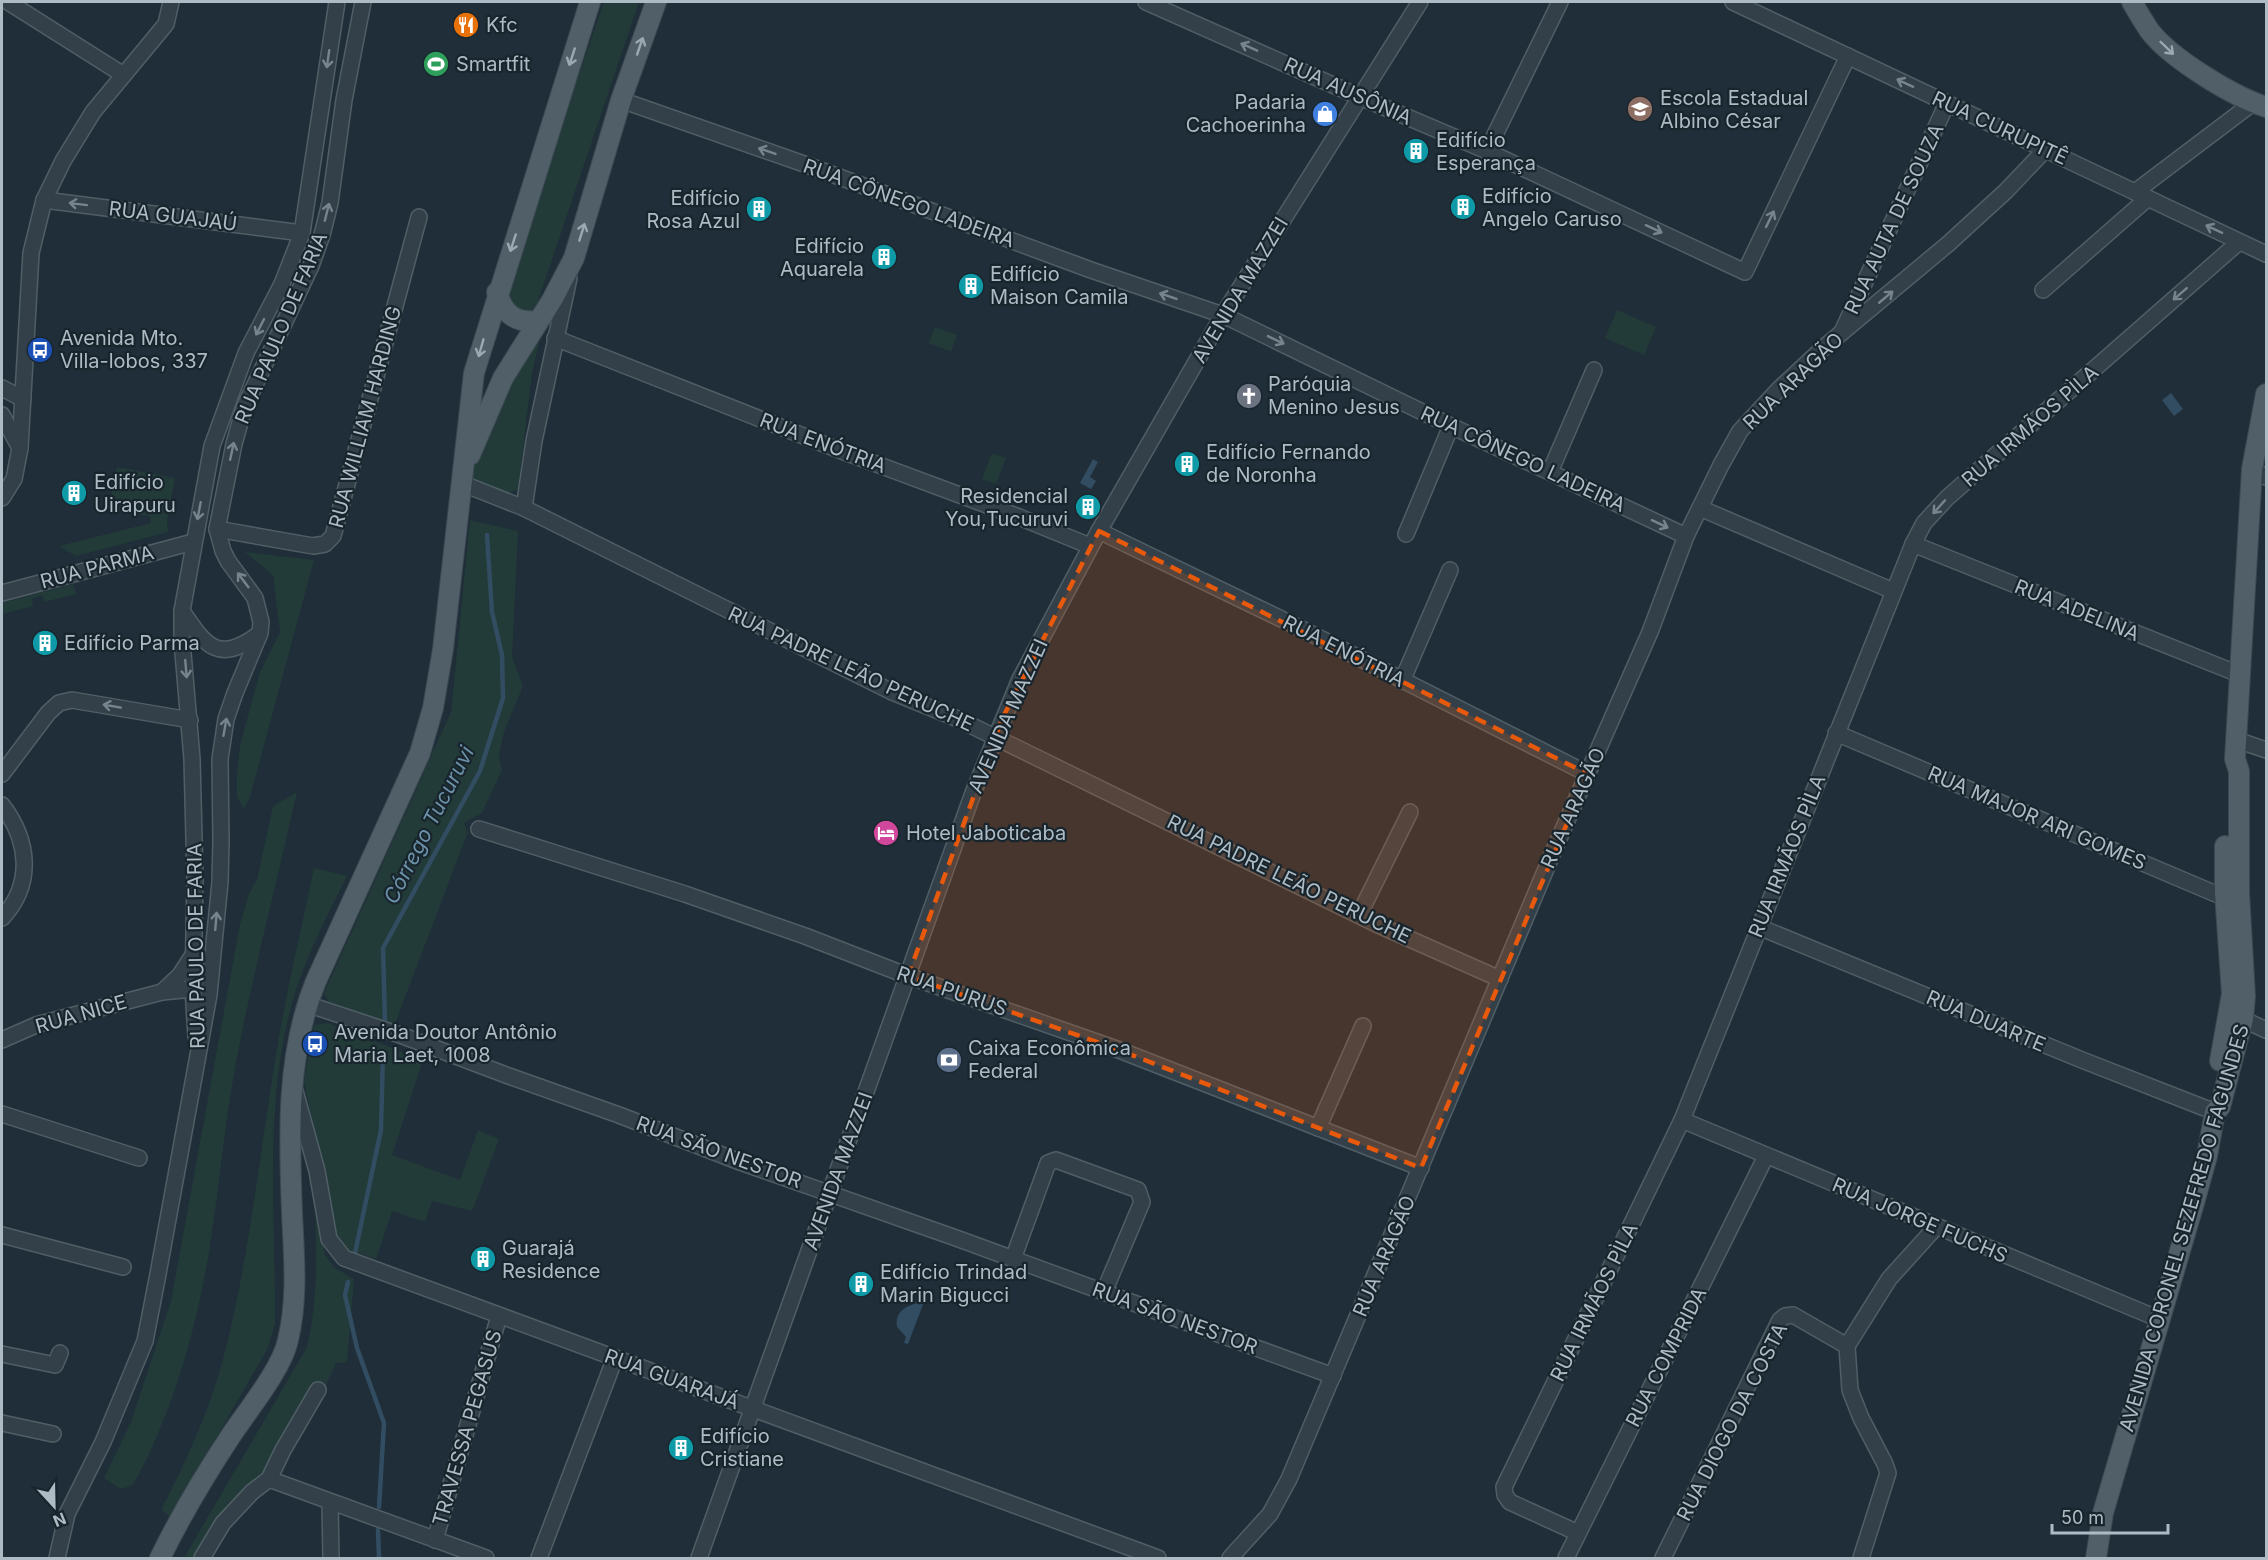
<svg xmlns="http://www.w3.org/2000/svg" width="2268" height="1560" font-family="Inter,sans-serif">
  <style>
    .green { fill: #223b39 }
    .water { fill: #324d61 }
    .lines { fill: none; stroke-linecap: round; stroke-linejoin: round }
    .stream { stroke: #324d61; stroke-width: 4.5 }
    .minor-casing { stroke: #505e66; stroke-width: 18 }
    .major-casing { stroke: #3c4952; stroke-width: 22 }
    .minor { stroke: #334049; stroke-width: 15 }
    .major { stroke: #515f69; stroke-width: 20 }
    .oneway { stroke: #9ba9b3 }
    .oneway2 { stroke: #76848d }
    .marked { fill: #e8590c; fill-opacity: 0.2; stroke: #e8590c; stroke-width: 4.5; stroke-dasharray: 12 8; stroke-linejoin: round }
    .labels { text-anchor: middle; stroke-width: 4.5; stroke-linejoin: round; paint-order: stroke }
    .poi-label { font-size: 20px; fill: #adbbc5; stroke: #19252d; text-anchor: start }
    .street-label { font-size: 20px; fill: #adbbc5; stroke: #19252d }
    .water-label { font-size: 21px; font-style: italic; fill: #6c92aa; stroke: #19252d }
  </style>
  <rect width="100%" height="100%" fill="#1f2e38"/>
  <g class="green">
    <path d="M 604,2 L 639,2 L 537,304 L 531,312 L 520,316 L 502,297 Z"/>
    <path d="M 1617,310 L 1656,327 L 1644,355 L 1605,338 Z"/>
    <path d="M 935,327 L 957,335 L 951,352 L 929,343 Z"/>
    <path d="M 536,341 L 539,343 L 532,374 L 518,489 L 507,494 L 471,480 C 482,430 507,383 536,341 Z"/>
    <path d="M 992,453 L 1006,458 L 996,484 L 982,479 Z"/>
    <path d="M 117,467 L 175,478 L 167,520 L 168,532 L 76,556 L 59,546 L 151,523 L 150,516 L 108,510 Z"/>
    <path d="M 470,520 L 518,531 L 512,657 L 523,686 L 504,732 L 499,756 L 502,770 L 482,813 L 464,823 L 468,832 L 394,1026 L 328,1001 L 324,993 L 451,712 Z"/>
    <path d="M 245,552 L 314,560 L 250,797 L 244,809 L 237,797 L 237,774 L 240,745 L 260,672 L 280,632 L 273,575 Z"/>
    <path d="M 73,584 L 76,594 L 44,602 L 42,595 L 32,599 L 33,606 L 2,614 L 2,603 Z"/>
    <path d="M 297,792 C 277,882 253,972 236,1063 C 224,1126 219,1190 209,1252 C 196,1330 172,1416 133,1485 L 121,1489 L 104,1478 L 131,1422 L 171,1301 L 240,924 L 249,894 L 257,879 L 273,806 Z"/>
    <path d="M 314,868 L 347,876 C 325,920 301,966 289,1015 C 264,1115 276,1222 275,1324 L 268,1348 L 196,1473 L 173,1518 L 161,1510 C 185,1463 208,1414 222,1363 C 249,1262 259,1157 276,1055 C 286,992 301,930 314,868 Z"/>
    <path d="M 328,1023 L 423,1060 L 392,1155 L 460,1180 L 478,1130 L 499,1139 L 472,1211 L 432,1201 L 425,1222 L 392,1211 L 376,1259 L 338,1246 L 304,1081 L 314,1025 Z"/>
    <path d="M 315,1182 L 325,1255 L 335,1268 L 354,1279 L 347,1362 L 336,1363 L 304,1434 L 299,1433 L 262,1477 L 245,1487 L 226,1506 L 196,1558 L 184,1558 L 307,1347 C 320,1293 315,1238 315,1182 Z"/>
  </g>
  <g class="water">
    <path d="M 2171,393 L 2183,409 L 2174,416 L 2162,400 Z"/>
    <path d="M 1093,459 L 1098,462 L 1090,477 L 1096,481 L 1091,489 L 1080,483 Z"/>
    <path d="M 923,1293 L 927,1294 L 908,1344 L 904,1343 L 906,1337 L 897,1327 C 895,1310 906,1307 919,1302 Z"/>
  </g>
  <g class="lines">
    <g class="stream">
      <path d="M 385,1022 L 383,948 L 480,771 L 503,698 L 502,655 L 492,612 L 487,535"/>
      <path d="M 355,1253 L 381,1130 L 383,1052"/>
      <path d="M 348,1282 L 345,1295 L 357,1348 L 384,1423 L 379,1507"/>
      <path d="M 378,1530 L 379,1558"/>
    </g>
    <g class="minor-casing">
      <g id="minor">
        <path d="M 8,2 L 122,74"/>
        <path d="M 1146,2 L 1360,97 L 1480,148 L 1745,272 L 1848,56"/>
        <path d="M 1733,2 L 2266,254"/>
        <path d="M 621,100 L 807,165 L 1091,270 L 1223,315 L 1451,426 L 1686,536"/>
        <path d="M 1487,151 L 1560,2"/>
        <path d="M 2135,192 L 2254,102"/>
        <path d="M 44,200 L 302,233"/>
        <path d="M 2043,290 L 2148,198"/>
        <path d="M 1842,332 L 1947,103"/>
        <path d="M 555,338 L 844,452 L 1019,517 L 1090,546"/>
        <path d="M 2,388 L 23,399"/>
        <path d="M 2,415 L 20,448"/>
        <path d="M 2252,469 L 2266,477"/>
        <path d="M 1550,472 L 1594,370"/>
        <path d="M 461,483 L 524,508 L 892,692 L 958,719 L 1376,924 L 1500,979"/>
        <path d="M 2,498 L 14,479 L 20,448 L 31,253 L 44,200 L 63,161 L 93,112 L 166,24 L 171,2"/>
        <path d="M 524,508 L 534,441 L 569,278"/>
        <path d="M 1700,508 L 1893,591"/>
        <path d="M 217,529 L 313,546 L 325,544 L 333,536 L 419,217"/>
        <path d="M 1099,531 L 1298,627 L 1588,774"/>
        <path d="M 1406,534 L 1451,426"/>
        <path d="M 1913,544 L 2241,675"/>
        <path d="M 2,593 L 193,542"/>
        <path d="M 182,611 C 206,647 219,664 259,634"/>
        <path d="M 1402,681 L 1450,570"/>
        <path d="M 1836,733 L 2216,894 L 2236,893"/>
        <path d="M 2237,740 L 2266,750"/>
        <path d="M 2,774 L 48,713 L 59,703 L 72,700 L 190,720"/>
        <path d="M 2,805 C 29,840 34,884 2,918"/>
        <path d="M 479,829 L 685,894 L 805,936 L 908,976 L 1114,1048 L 1421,1168"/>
        <path d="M 1359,915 L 1410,812"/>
        <path d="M 1759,927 L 2082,1060 L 2215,1112"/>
        <path d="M 162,992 L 180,975 L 193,955"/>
        <path d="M 307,1004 L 403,1036 L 506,1075 L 619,1115 L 740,1162 L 956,1238 L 1333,1376"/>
        <path d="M 2234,1015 L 2266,1030"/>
        <path d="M 196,1036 L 193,989 L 195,878 L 192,759 L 182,641 L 182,611 L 212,446 L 246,353 L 282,284 L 302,233 L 337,2"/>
        <path d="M 2,1040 L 36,1025 L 162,992 L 193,989"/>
        <path d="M 295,1091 L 317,1171 L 329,1239 L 344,1258 L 1158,1558"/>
        <path d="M 2,1114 L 139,1158"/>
        <path d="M 1682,1120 L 2159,1319"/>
        <path d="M 1318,1128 L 1363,1026"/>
        <path d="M 2,1235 L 123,1267"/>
        <path d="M 1013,1259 L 1048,1163 L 1056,1160 L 1138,1190 L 1142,1202 L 1104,1292"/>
        <path d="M 2,1354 L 55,1365 L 60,1353"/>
        <path d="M 2,1423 L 53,1434"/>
        <path d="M 269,1479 L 486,1558"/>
        <path d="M 330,1503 L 331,1558"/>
        <path d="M 1578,1533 L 1510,1502 L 1505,1495 L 1504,1487 L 1682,1120 L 1913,544 L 1924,523 L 1947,498 L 2239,242"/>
        <path d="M 435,1540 L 499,1316"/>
        <path d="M 57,1558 L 67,1514 L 103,1442 L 145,1341 L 158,1274 L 209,995 L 220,882 L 221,841 L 220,759 L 226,719 L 235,693 L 260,633 L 261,622 L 255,598 L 228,561 L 223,551 L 217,529 L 234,444 L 244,408 L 311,266 L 322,235 L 330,203 L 344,100 L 363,2"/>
        <path d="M 202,1558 L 223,1523 L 252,1492 L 269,1479 L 283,1450 L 318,1390"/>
        <path d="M 539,1558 L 615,1358"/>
        <path d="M 699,1558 L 973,793 L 1020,679 L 1099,531 L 1223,315 L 1420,2"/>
        <path d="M 1230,1558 L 1270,1514 L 1289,1479 L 1554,850 L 1650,632 L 1686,536 L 1721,465 L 1740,431 L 1778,390 L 1822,349 L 1948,244 L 2006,191 L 2045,150"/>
        <path d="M 1566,1558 L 1766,1156"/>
        <path d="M 1663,1558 L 1780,1320 L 1785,1316 L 1793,1315 L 1847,1346"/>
        <path d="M 1861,1558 L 1888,1473 L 1885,1464 L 1861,1418 L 1850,1390 L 1847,1346 L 1889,1279 L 1936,1227"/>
      </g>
    </g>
    <g class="major-casing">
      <g id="major">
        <path d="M 2132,2 C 2137,11 2143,21 2149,30 C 2170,58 2232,96 2266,107"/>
        <path d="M 497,292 C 503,313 514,323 537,321"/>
        <path d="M 470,455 L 503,378 L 552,300 L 574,258 L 621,100 L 656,2"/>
        <path d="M 2220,1061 L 2232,994 L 2225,893 L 2225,846"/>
        <path d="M 160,1558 C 180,1517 205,1475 230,1437 C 247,1411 282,1369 288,1340 C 298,1298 294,1256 292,1213 C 289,1136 286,1054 316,981 L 420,753 L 433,708 L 443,649 L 474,373 L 590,2"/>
        <path d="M 2096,1558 L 2103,1513 L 2194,1203 L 2207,1156 L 2215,1112 L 2220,1107 L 2243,1019 L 2245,996 L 2239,893 L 2239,771 L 2235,759 L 2252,469 L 2266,394"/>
      </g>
    </g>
    <use href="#minor" class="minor"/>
    <use href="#major" class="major"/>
  </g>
  <defs><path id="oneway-shaft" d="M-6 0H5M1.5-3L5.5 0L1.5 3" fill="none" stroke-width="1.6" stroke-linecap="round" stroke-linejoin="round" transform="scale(1.5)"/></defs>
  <g class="oneway">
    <use href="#oneway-shaft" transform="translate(640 46) rotate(-71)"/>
    <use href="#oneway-shaft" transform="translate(2167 48) rotate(44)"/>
    <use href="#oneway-shaft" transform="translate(572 57) rotate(108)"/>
    <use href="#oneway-shaft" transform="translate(582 232) rotate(-73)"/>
    <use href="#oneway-shaft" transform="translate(513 243) rotate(108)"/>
    <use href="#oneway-shaft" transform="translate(481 348) rotate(106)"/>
  </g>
  <g class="oneway2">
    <use href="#oneway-shaft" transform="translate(1249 47) rotate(-156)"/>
    <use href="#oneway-shaft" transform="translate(328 59) rotate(98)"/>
    <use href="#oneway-shaft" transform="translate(1905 83) rotate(-155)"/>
    <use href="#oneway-shaft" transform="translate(767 151) rotate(-161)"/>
    <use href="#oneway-shaft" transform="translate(78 204) rotate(-173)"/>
    <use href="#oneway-shaft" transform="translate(327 212) rotate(-76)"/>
    <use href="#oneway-shaft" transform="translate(1770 219) rotate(-64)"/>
    <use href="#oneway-shaft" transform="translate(1654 229) rotate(25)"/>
    <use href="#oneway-shaft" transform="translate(2214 229) rotate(-155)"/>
    <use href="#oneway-shaft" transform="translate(2180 294) rotate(139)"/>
    <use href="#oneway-shaft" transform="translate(1168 296) rotate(-161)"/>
    <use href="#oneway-shaft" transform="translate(1886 297) rotate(-40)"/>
    <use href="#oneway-shaft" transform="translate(260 327) rotate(117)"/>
    <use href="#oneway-shaft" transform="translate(1276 340) rotate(26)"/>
    <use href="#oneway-shaft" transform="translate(232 451) rotate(-78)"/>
    <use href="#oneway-shaft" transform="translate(1939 507) rotate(132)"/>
    <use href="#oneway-shaft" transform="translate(199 511) rotate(101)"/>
    <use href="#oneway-shaft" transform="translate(1660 524) rotate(25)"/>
    <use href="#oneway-shaft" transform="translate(243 580) rotate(-127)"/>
    <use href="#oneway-shaft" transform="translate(186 669) rotate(85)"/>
    <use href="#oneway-shaft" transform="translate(112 706) rotate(-170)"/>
    <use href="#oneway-shaft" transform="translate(225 727) rotate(-80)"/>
    <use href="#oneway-shaft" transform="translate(216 921) rotate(-85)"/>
  </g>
  <path class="marked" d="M 1099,531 L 1588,774 L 1421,1168 L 1114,1048 L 908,976 L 1002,719 Z"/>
  <defs>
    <g id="restaurant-disc" transform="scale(1.35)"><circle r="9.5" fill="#e8710a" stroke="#19252d"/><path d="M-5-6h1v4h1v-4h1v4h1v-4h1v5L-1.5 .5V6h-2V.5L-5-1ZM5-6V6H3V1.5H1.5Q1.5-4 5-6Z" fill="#fff"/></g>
    <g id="stadium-disc" transform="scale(1.35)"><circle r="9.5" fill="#2e9e5b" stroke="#19252d"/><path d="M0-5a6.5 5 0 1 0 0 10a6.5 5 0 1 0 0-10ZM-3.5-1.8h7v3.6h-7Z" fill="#fff"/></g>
    <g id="school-disc" transform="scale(1.35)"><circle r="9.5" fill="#8d6e63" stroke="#19252d"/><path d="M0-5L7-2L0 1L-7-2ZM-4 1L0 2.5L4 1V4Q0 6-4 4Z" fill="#fff"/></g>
    <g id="shop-disc" transform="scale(1.35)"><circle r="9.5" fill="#3f7fe0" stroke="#19252d"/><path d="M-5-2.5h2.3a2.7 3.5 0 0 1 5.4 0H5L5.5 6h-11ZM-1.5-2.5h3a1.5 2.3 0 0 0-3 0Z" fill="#fff"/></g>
    <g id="building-disc" transform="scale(1.35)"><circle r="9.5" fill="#0f9aa8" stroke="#19252d"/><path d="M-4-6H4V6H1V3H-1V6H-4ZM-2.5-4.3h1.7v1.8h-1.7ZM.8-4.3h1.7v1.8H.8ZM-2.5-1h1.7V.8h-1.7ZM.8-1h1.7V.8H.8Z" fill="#fff"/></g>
    <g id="bus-disc" transform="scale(1.35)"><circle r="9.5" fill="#1a4fb4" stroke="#19252d"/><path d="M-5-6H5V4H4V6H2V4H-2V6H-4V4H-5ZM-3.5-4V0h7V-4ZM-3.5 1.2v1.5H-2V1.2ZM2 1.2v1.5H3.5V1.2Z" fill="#fff"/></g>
    <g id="church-disc" transform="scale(1.35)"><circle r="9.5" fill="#6b7280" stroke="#19252d"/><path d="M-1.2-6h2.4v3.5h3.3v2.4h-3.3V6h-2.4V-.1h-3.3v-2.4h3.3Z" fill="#fff"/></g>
    <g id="hotel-disc" transform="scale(1.35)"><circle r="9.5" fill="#d1479c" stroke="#19252d"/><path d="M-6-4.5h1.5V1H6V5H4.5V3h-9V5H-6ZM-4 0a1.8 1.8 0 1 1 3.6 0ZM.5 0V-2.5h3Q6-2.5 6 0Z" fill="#fff"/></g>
    <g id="bank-disc" transform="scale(1.35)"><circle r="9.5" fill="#5c6f8a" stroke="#19252d"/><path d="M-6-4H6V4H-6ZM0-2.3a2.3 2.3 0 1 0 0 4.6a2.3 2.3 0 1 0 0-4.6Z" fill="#fff"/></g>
  </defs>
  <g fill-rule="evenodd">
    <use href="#restaurant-disc" x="466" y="25"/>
    <use href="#stadium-disc" x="436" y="64"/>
    <use href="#school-disc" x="1640" y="109"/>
    <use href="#shop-disc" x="1325" y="114"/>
    <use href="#building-disc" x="1416" y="151"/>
    <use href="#building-disc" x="1463" y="207"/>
    <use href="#building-disc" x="759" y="209"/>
    <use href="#building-disc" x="884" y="257"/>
    <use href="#building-disc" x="971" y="286"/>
    <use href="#bus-disc" x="40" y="350"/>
    <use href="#church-disc" x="1249" y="396"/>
    <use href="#building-disc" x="1187" y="464"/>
    <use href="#building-disc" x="74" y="493"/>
    <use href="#building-disc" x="1088" y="507"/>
    <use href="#building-disc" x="45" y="643"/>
    <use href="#hotel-disc" x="886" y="833"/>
    <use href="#bus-disc" x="315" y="1044"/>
    <use href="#bank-disc" x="949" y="1060"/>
    <use href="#building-disc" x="483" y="1259"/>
    <use href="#building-disc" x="861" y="1284"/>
    <use href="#building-disc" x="681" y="1448"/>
  </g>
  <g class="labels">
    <g class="poi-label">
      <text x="486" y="32">Kfc</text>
      <text x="456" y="71">Smartfit</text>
      <text x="1660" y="105">Escola Estadual<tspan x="1660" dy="23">Albino César</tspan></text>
      <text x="1306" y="109" text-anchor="end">Padaria<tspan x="1306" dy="23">Cachoerinha</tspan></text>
      <text x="1436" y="147">Edifício<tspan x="1436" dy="23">Esperança</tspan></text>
      <text x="1482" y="203">Edifício<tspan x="1482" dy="23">Angelo Caruso</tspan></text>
      <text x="740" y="205" text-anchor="end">Edifício<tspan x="740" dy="23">Rosa Azul</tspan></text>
      <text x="864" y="253" text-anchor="end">Edifício<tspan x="864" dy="23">Aquarela</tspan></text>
      <text x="990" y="281">Edifício<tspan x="990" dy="23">Maison Camila</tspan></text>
      <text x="60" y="345">Avenida Mto.<tspan x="60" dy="23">Villa-lobos, 337</tspan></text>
      <text x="1268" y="391">Paróquia<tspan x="1268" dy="23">Menino Jesus</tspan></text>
      <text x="1206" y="459">Edifício Fernando<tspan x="1206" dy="23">de Noronha</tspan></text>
      <text x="94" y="489">Edifício<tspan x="94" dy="23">Uirapuru</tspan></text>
      <text x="1068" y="503" text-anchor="end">Residencial<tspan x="1068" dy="23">You,Tucuruvi</tspan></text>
      <text x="64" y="650">Edifício Parma</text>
      <text x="906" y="840">Hotel Jaboticaba</text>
      <text x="334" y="1039">Avenida Doutor Antônio<tspan x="334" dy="23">Maria Laet, 1008</tspan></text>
      <text x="968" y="1055">Caixa Econômica<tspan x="968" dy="23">Federal</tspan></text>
      <text x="502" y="1255">Guarajá<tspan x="502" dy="23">Residence</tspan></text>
      <text x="880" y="1279">Edifício Trindad<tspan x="880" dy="23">Marin Bigucci</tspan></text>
      <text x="700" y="1443">Edifício<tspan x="700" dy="23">Cristiane</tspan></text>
    </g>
    <g class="street-label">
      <text transform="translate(1348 91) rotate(24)" y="7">RUA AUSÔNIA</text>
      <text transform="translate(2000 128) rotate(25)" y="7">RUA CURUPITÊ</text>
      <text transform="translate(909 203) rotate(20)" y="7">RUA CÔNEGO LADEIRA</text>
      <text transform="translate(173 216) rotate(7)" y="7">RUA GUAJAÚ</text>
      <text transform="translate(1894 219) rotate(-65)" y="7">RUA AUTA DE SOUZA</text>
      <text transform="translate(1240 290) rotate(-59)" y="7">AVENIDA MAZZEI</text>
      <text transform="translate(281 328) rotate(-67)" y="7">RUA PAULO DE FARIA</text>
      <text transform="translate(1793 381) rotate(-44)" y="7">RUA ARAGÃO</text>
      <text transform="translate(365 417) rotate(-75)" y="7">RUA WILLIAM HARDING</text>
      <text transform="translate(2030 426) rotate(-41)" y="7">RUA IRMÃOS PÌLA</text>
      <text transform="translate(823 443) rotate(21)" y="7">RUA ENÓTRIA</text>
      <text transform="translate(1523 459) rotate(25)" y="7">RUA CÔNEGO LADEIRA</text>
      <text transform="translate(97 567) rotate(-15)" y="7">RUA PARMA</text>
      <text transform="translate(2077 610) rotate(22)" y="7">RUA ADELINA</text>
      <text transform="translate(1344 651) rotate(27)" y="7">RUA ENÓTRIA</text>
      <text transform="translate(851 669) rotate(25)" y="7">RUA PADRE LEÃO PERUCHE</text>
      <text transform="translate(1008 716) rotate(-66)" y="7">AVENIDA MAZZEI</text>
      <text transform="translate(1573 808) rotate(-66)" y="7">RUA ARAGÃO</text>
      <text transform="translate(2037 818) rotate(23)" y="7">RUA MAJOR ARI GOMES</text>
      <text transform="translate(1787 856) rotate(-68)" y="7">RUA IRMÃOS PÌLA</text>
      <text transform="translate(1289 879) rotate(26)" y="7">RUA PADRE LEÃO PERUCHE</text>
      <text transform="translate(196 946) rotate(-91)" y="7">RUA PAULO DE FARIA</text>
      <text transform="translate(952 991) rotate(19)" y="7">RUA PURUS</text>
      <text transform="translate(81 1014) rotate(-16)" y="7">RUA NICE</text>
      <text transform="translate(1986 1021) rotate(23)" y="7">RUA DUARTE</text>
      <text transform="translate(719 1152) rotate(20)" y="7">RUA SÃO NESTOR</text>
      <text transform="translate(838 1171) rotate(-70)" y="7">AVENIDA MAZZEI</text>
      <text transform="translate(1920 1220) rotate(23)" y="7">RUA JORGE FUCHS</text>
      <text transform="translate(2184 1228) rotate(-74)" y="7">AVENIDA CORONEL SEZEFREDO FAGUNDES</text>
      <text transform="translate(1384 1256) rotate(-67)" y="7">RUA ARAGÃO</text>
      <text transform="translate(1594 1302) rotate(-64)" y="7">RUA IRMÃOS PÌLA</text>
      <text transform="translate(1175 1318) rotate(20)" y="7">RUA SÃO NESTOR</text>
      <text transform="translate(1666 1357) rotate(-63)" y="7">RUA COMPRIDA</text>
      <text transform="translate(672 1379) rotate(20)" y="7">RUA GUARAJÁ</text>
      <text transform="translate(1732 1422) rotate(-63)" y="7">RUA DIOGO DA COSTA</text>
      <text transform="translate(467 1428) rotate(-74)" y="7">TRAVESSA PEGASUS</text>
    </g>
    <g class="water-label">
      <text transform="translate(429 825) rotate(-63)" y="7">Córrego Tucuruvi</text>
    </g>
  </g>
  <rect width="2268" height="1560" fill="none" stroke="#adbbc5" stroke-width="6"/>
  <g transform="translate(54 1506) rotate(158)" stroke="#19252d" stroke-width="4.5" paint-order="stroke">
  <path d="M0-4.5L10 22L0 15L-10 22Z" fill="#adbbc5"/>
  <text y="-9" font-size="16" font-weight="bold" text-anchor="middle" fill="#adbbc5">N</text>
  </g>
  <path d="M2052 1524v9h116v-9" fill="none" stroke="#adbbc5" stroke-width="3"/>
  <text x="2061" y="1524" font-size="18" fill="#adbbc5" stroke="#19252d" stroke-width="4.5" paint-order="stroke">50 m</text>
</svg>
